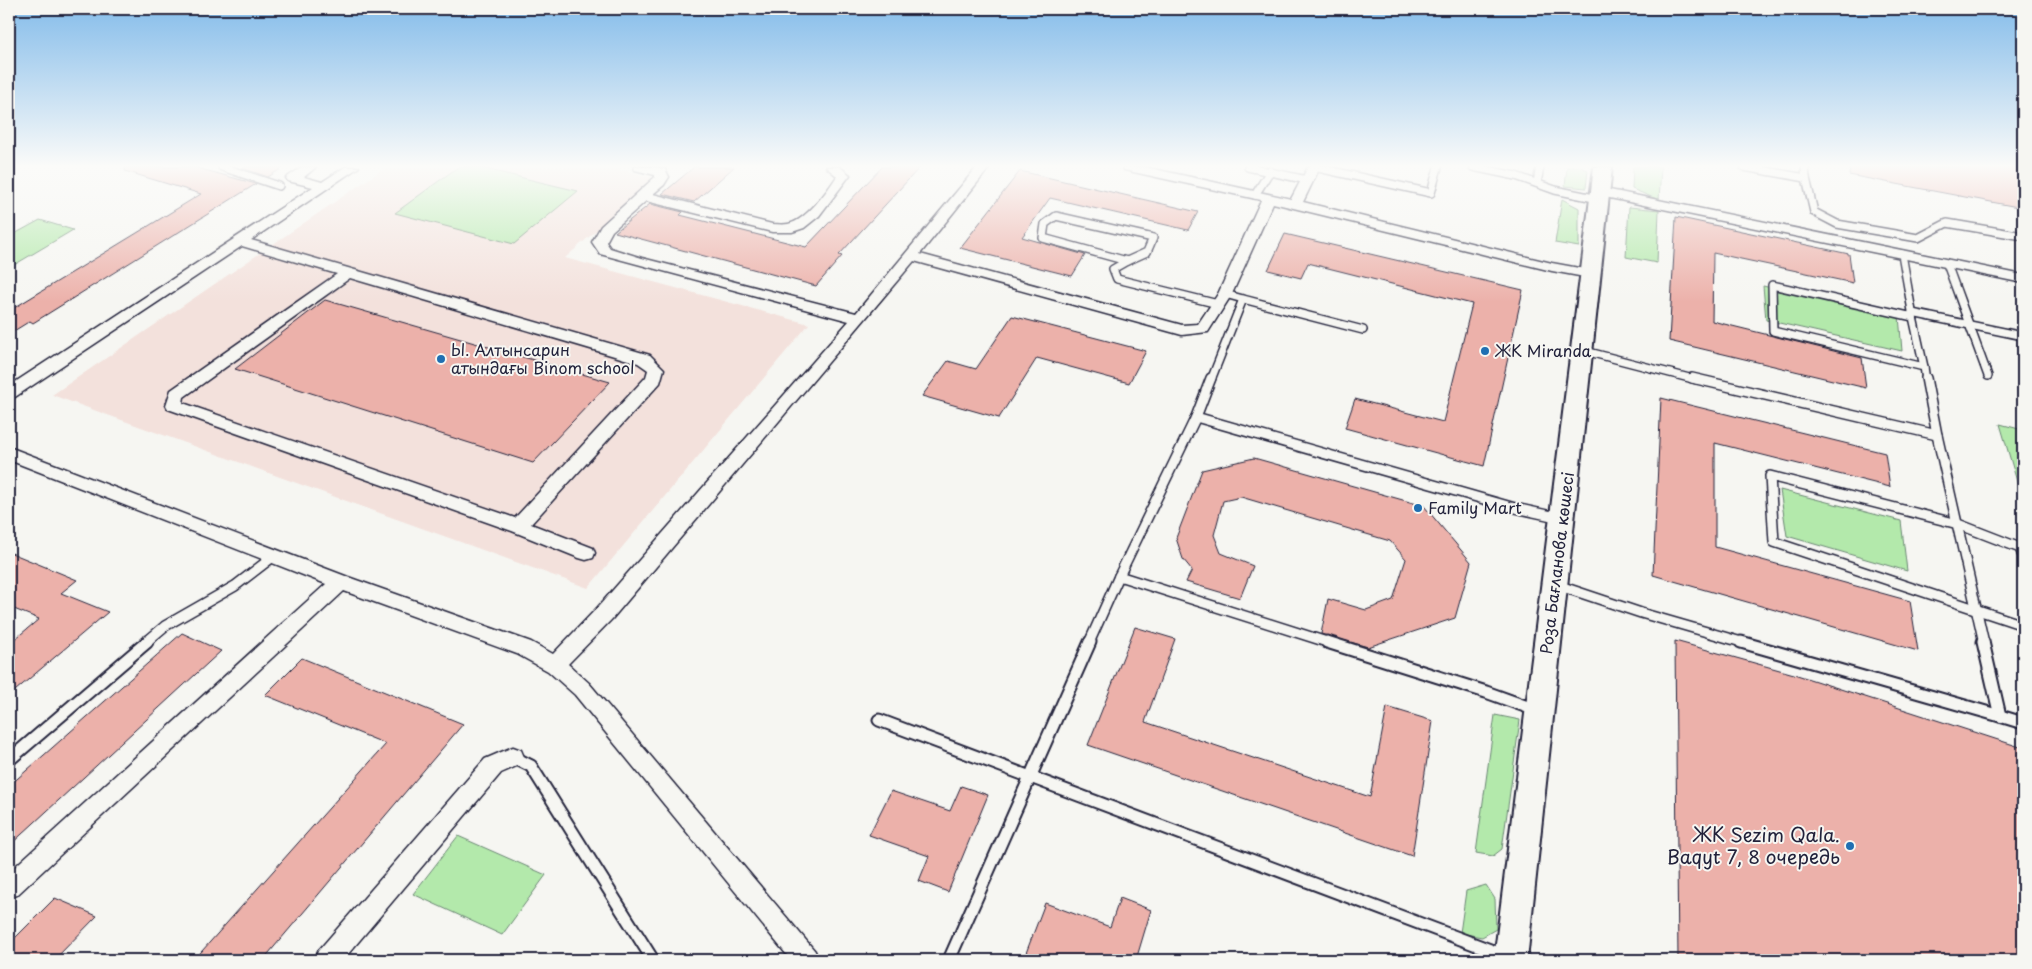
<svg xmlns="http://www.w3.org/2000/svg" width="2032" height="969" font-family="'Playpen Sans',sans-serif">
  <style>
    .built { fill: #f3e1dc }
    .green { fill: #b3e9ab; stroke: #6a8673 }
    .building { fill: #ecb1aa; stroke: #22223b }
    .lines { fill: none; stroke-linecap: round; stroke-linejoin: round }
    .lane-far2-casing { stroke: #22223b; stroke-width: 10 }
    .lane-far1-casing { stroke: #22223b; stroke-width: 12 }
    .lane-casing { stroke: #22223b; stroke-width: 15 }
    .street-casing { stroke: #22223b; stroke-width: 3 }
    .secondary-casing { stroke: #22223b; stroke-width: 4 }
    .lane-far2 { stroke: #f6f6f2; stroke-width: 7 }
    .lane-far1 { stroke: #f6f6f2; stroke-width: 9 }
    .lane { stroke: #f6f6f2; stroke-width: 11 }
    .street { fill: #f6f6f2; fill-rule: evenodd }
    .secondary { fill: #f6f6f2; fill-rule: evenodd }
    .poi-dot { fill: #1f6fb2; stroke: #f6f6f2; stroke-width: 2 }
    .labels { text-anchor: middle; stroke-width: 4; stroke-linejoin: round; paint-order: stroke }
    .poi-label { font-size: 16px; fill: #22223b; stroke: #f6f6f2; text-anchor: start }
    .street-label { font-size: 16px; fill: #22223b; stroke: #f6f6f2 }
    .near-poi-label { font-size: 19px; fill: #22223b; stroke: #f6f6f2; text-anchor: end }
  </style>
  <rect width="100%" height="100%" fill="#f6f6f2"/>
  <filter id="ink" filterUnits="userSpaceOnUse"><feTurbulence type="fractalNoise" baseFrequency=".02" numOctaves="2"/><feDisplacementMap in="SourceGraphic" scale="10" xChannelSelector="R" yChannelSelector="G"/><feConvolveMatrix kernelMatrix="1 2 1 2 8 2 1 2 1" color-interpolation-filters="sRGB"/></filter>
  <g filter="url(#ink)">
    <path class="built" d="M 386,167 L 607,167 L 656,178 L 565,258 L 809,324 L 588,588 L 52,395 Z"/>
    <g class="green">
      <path d="M 458,167 L 477,167 L 578,191 L 514,244 L 395,213 Z"/>
      <path d="M 1567,167 L 1580,167 L 1588,170 L 1586,188 L 1565,186 Z"/>
      <path d="M 1633,167 L 1661,167 L 1659,200 L 1632,189 Z"/>
      <path d="M 1562,199 L 1579,208 L 1579,247 L 1555,243 Z"/>
      <path d="M 1629,207 L 1659,210 L 1657,263 L 1626,257 Z"/>
      <path d="M 40,220 L 73,230 L 9,268 L 9,237 Z"/>
      <path d="M 1763,286 L 1899,316 L 1902,351 L 1766,320 Z"/>
      <path d="M 2000,424 L 2023,430 L 2023,486 L 2018,485 Z"/>
      <path d="M 1780,490 L 1901,521 L 1907,571 L 1787,536 Z"/>
      <path d="M 1495,715 L 1520,720 L 1502,849 L 1493,856 L 1476,853 Z"/>
      <path d="M 458,836 L 546,875 L 502,935 L 413,894 Z"/>
      <path d="M 1486,885 L 1495,899 L 1496,929 L 1482,937 L 1460,933 L 1466,891 Z"/>
    </g>
    <g class="building">
      <path d="M 126,167 L 194,167 L 256,184 L 33,323 L 30,321 L 9,334 L 9,311 L 201,194 L 125,171 Z"/>
      <path d="M 244,167 L 284,167 L 268,177 L 242,168 Z"/>
      <path d="M 694,167 L 734,167 L 694,202 L 662,194 Z"/>
      <path d="M 882,167 L 920,167 L 839,255 L 842,256 L 816,286 L 615,232 L 650,204 L 683,212 L 680,215 L 806,247 Z"/>
      <path d="M 1850,167 L 2023,167 L 2023,208 L 1849,175 Z"/>
      <path d="M 1020,171 L 1198,212 L 1188,230 L 1050,198 L 1022,237 L 1085,255 L 1072,276 L 960,248 Z"/>
      <path d="M 1676,217 L 1849,254 L 1853,283 L 1713,253 L 1712,321 L 1862,358 L 1866,388 L 1669,341 Z"/>
      <path d="M 1285,234 L 1523,290 L 1484,466 L 1345,428 L 1355,399 L 1443,422 L 1472,304 L 1308,263 L 1301,278 L 1268,270 Z"/>
      <path d="M 325,300 L 610,382 L 533,463 L 235,369 Z"/>
      <path d="M 1012,316 L 1146,351 L 1129,383 L 1037,358 L 999,418 L 922,396 L 948,361 L 976,369 Z"/>
      <path d="M 1661,398 L 1885,453 L 1890,487 L 1715,443 L 1715,547 L 1910,601 L 1918,651 L 1653,575 Z"/>
      <path d="M 1254,458 L 1424,506 L 1471,562 L 1455,618 L 1368,647 L 1321,634 L 1328,599 L 1366,610 L 1393,600 L 1406,559 L 1390,541 L 1241,497 L 1223,501 L 1214,535 L 1221,553 L 1253,566 L 1240,598 L 1186,582 L 1192,570 L 1183,559 L 1176,538 L 1202,470 Z"/>
      <path d="M 9,552 L 77,580 L 61,593 L 108,612 L 9,696 L 9,644 L 39,619 L 9,607 Z"/>
      <path d="M 1135,627 L 1175,639 L 1145,722 L 1370,797 L 1387,707 L 1433,721 L 1412,856 L 1088,745 Z"/>
      <path d="M 182,633 L 221,651 L 9,846 L 9,786 Z"/>
      <path d="M 1675,641 L 1794,674 L 2023,748 L 2023,960 L 1678,960 Z"/>
      <path d="M 302,658 L 463,724 L 263,960 L 194,960 L 386,744 L 265,695 Z"/>
      <path d="M 961,786 L 988,795 L 948,892 L 919,881 L 929,856 L 869,835 L 891,791 L 950,811 Z"/>
      <path d="M 55,898 L 97,916 L 54,960 L 9,960 L 9,944 Z"/>
      <path d="M 1120,898 L 1151,910 L 1136,960 L 1044,960 L 1026,953 L 1045,903 L 1110,927 Z"/>
    </g>
    <g class="lines">
      <g class="lane-far2-casing">
        <g id="lane-far2">
          <path d="M 222,167 L 279,186"/>
          <path d="M 1248,167 L 1307,180"/>
          <path d="M 1314,167 L 1431,193 L 1438,167"/>
          <path d="M 1473,167 L 1516,176 L 1555,190 L 1599,199"/>
          <path d="M 1744,167 L 1806,178 L 1814,212 L 1837,224 L 1918,238 L 1947,223 L 2023,236"/>
          <path d="M 1805,167 L 1806,178"/>
          <path d="M 1537,183 L 1540,167"/>
          <path d="M 1255,195 L 1270,171"/>
          <path d="M 1056,216 L 1153,238 L 1147,252 L 1127,261 L 1043,238 L 1045,224 Z"/>
          <path d="M 1902,254 L 1913,317 L 1772,285 L 1773,331 L 1924,367 L 1926,380"/>
          <path d="M 1127,261 L 1113,269 L 1117,279 L 1218,304"/>
          <path d="M 1947,264 L 1988,376"/>
          <path d="M 1225,294 L 1243,299"/>
          <path d="M 1912,313 L 2023,336"/>
          <path d="M 1913,317 L 1924,367"/>
          <path d="M 1581,350 L 1697,380"/>
          <path d="M 1211,380 L 1243,299 L 1363,330"/>
        </g>
      </g>
      <g class="lane-far1-casing">
        <g id="lane-far1">
          <path d="M 1692,378 L 1937,435 L 1926,378"/>
          <path d="M 1196,417 L 1211,378"/>
          <path d="M 1937,435 L 1984,643"/>
          <path d="M 2023,556 L 2020,548 L 1958,524 L 1770,476 L 1774,542 L 2023,625"/>
          <path d="M 1557,585 L 1641,613 L 1745,643"/>
          <path d="M 145,643 L 165,626 L 235,586 L 274,556"/>
          <path d="M 1089,643 L 1119,576"/>
          <path d="M 1330,643 L 1119,576 L 1196,417 L 1515,508 L 1561,518"/>
        </g>
      </g>
      <g class="lane-casing">
        <g id="lane">
          <path d="M 1327,642 L 1486,692 L 1536,710"/>
          <path d="M 1741,642 L 2000,716 L 1983,642"/>
          <path d="M 2000,716 L 2023,723"/>
          <path d="M 879,720 L 1506,956"/>
          <path d="M 513,757 L 531,766 L 653,960"/>
          <path d="M 9,760 L 147,642"/>
          <path d="M 949,960 L 1090,642"/>
        </g>
      </g>
      <g class="street-casing">
        <g id="street">
          <path d="M 302,167 L 316,167 L 304,177 L 322,182 L 345,167 L 359,167 L 251,240 L 650,355 L 664,369 L 660,383 L 531,524 L 593,548 L 595,553 L 593,558 L 586,560 L 579,558 L 512,531 L 168,409 L 166,405 L 171,390 L 337,274 L 242,246 L 15,397 L 9,398 L 9,386 L 313,187 L 288,181 L 286,178 ZM 350,278 L 638,363 L 648,370 L 646,377 L 515,518 L 183,403 L 184,397 Z"/>
          <path d="M 634,167 L 654,167 L 665,169 L 669,177 L 664,185 L 653,194 L 772,224 C 777,224 783,225 788,224 C 806,221 828,190 837,176 L 826,167 L 840,167 L 850,175 L 819,216 L 804,228 L 792,232 L 772,232 L 646,201 L 612,231 L 606,242 L 610,248 L 642,258 L 856,313 L 977,167 L 990,167 L 920,254 L 1182,325 L 1198,324 L 1218,294 L 1261,200 L 1129,171 L 1124,170 L 1123,167 L 1145,167 L 1291,199 L 1308,167 L 1320,167 L 1303,202 L 1552,263 L 1590,270 L 1595,271 L 1597,274 L 1595,277 L 1590,278 L 1552,271 L 1273,203 L 1232,294 L 1208,332 L 1182,335 L 914,261 L 612,619 L 568,664 L 589,683 L 815,951 L 818,960 L 791,960 L 575,695 L 548,671 L 517,654 L 344,591 L 17,895 L 9,898 L 9,872 L 326,584 L 9,460 L 9,447 L 348,577 L 531,642 L 553,654 L 598,607 L 849,321 L 600,254 L 592,242 L 601,226 L 655,177 L 655,175 L 635,170 Z"/>
          <path d="M 1600,188 L 2023,275 L 2023,283 L 1595,195 L 1593,192 L 1595,189 Z"/>
          <path d="M 513,747 L 521,750 L 524,757 L 521,764 L 501,773 L 343,960 L 315,960 L 318,951 L 485,759 Z"/>
        </g>
      </g>
      <g class="secondary-casing">
        <path id="secondary" d="M 1594,167 L 1612,167 L 1527,960 L 1494,960 Z"/>
      </g>
      <use href="#lane-far2" class="lane-far2"/>
      <use href="#lane-far1" class="lane-far1"/>
      <use href="#lane" class="lane"/>
      <use href="#street" class="street"/>
      <use href="#secondary" class="secondary"/>
    </g>
  </g>
  <linearGradient id="sky" x2="0" y2="1"><stop stop-color="#84bcea"/><stop offset="0.55" stop-color="#fbfbf9"/><stop offset="1" stop-color="#fbfbf9" stop-opacity="0"/></linearGradient>
  <rect width="2032" height="302" fill="url(#sky)"/>
  <g class="poi-dot">
    <circle cx="1485" cy="351" r="5"/>
    <circle cx="441" cy="359" r="5"/>
    <circle cx="1418" cy="508" r="5"/>
    <circle cx="1850" cy="846" r="5"/>
  </g>
  <g class="labels">
    <g class="poi-label">
      <text x="451" y="356">Ы. Алтынсарин<tspan x="451" dy="18">атындағы Binom school</tspan></text>
      <text x="1495" y="357">ЖК Miranda</text>
      <text x="1428" y="514">Family Mart</text>
    </g>
    <g class="street-label">
      <text transform="translate(1557 563) rotate(-83)" y="6">Роза Бағланова көшесі</text>
    </g>
    <g class="near-poi-label">
      <text x="1840" y="842">ЖК Sezim Qala.<tspan x="1840" dy="22">Baqyt 7, 8 очередь</tspan></text>
    </g>
  </g>
  <rect width="2032" height="969" fill="none" stroke="#f6f6f2" stroke-width="30"/>
  <rect x="15" y="15" width="2002" height="939" fill="none" stroke="#22223b" stroke-width="2" filter="url(#ink)"/>
</svg>
